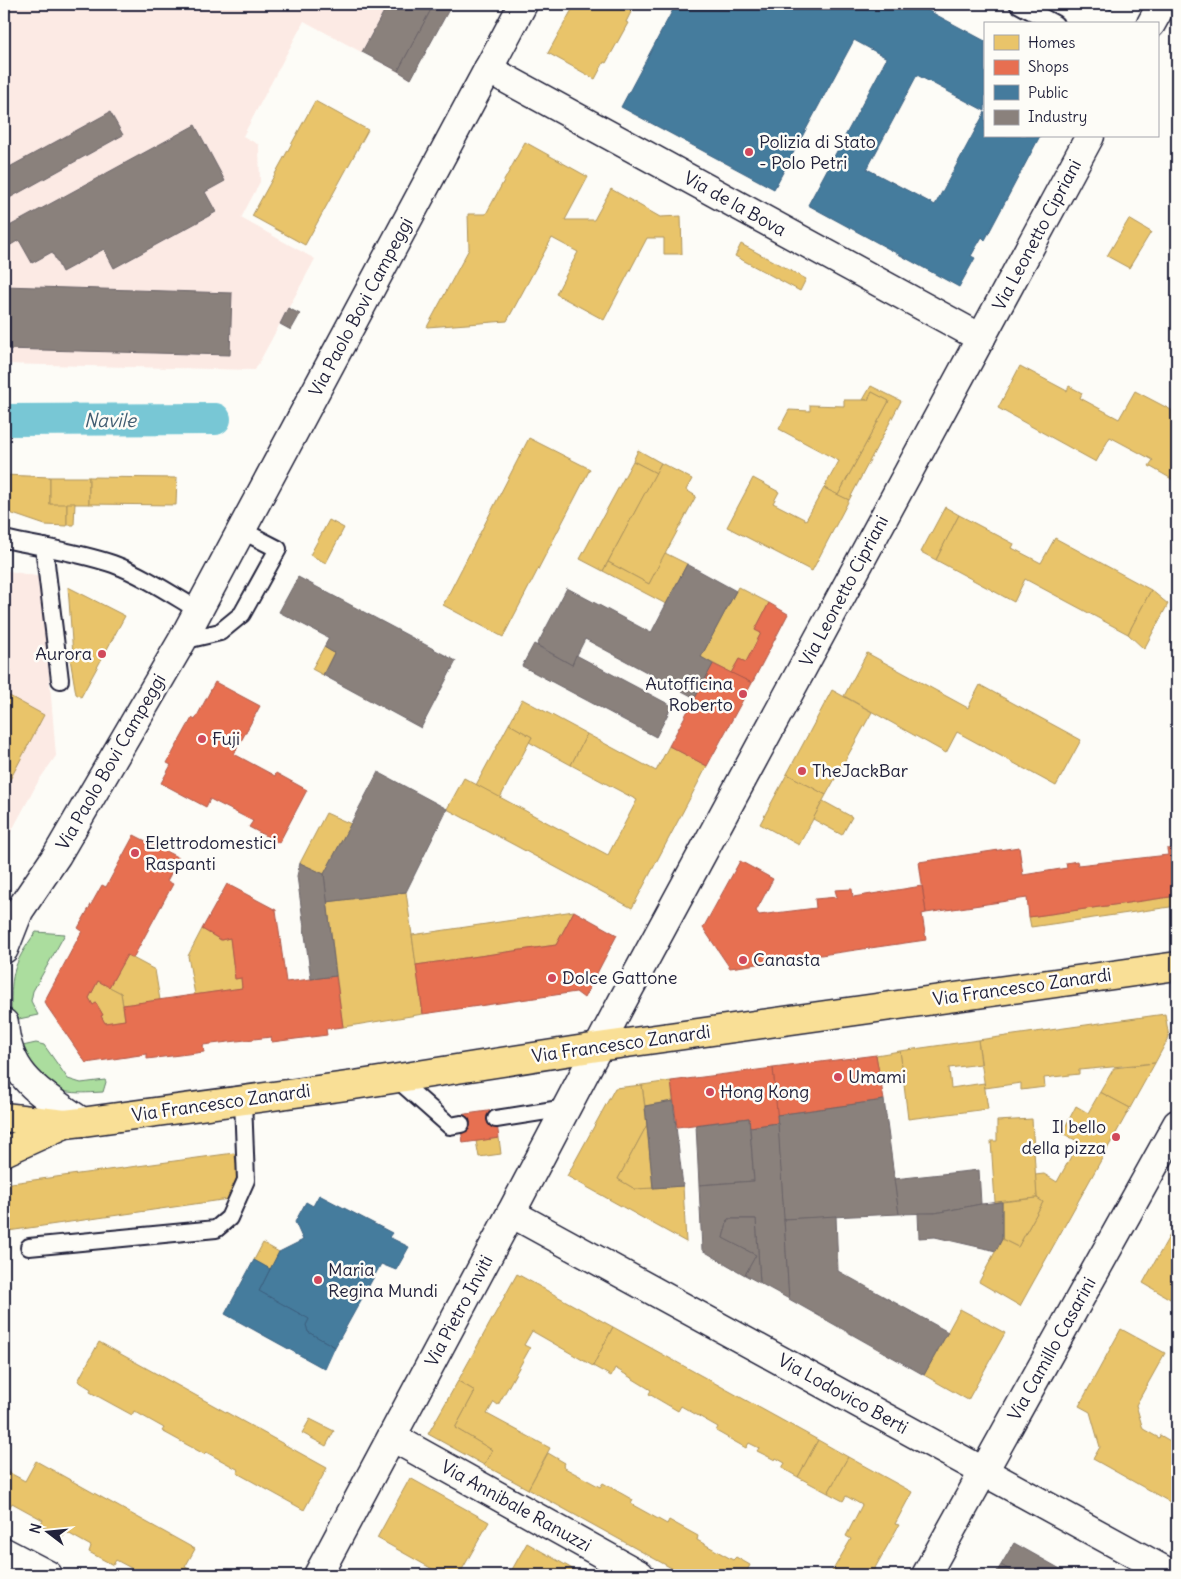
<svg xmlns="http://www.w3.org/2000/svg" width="1181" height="1579" font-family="Delius,sans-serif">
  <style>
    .built { fill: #fceae4 }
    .green { fill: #abdd9e; stroke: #66806c }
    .homes { fill: #e9c46a; stroke: #ad935c }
    .shops { fill: #e76f51; stroke: #ac584a }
    .public { fill: #457b9d; stroke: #3a6080 }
    .industry { fill: #8a817c; stroke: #6b6468 }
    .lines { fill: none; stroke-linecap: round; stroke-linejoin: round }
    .canal { stroke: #78c7d5; stroke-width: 32 }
    .lane-casing { stroke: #22223b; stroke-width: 20 }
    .street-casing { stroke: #22223b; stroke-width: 31 }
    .secondary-casing { stroke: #22223b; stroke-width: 31 }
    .primary-casing { stroke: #22223b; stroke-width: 31 }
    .lane { stroke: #fdfcf7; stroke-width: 16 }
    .street { stroke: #fdfcf7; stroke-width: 28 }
    .secondary { stroke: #fdfcf7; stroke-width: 28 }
    .primary { stroke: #f9df96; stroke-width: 28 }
    .poi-dot { fill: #d1495b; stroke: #fdfcf7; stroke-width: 2 }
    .labels { text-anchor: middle; stroke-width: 5; stroke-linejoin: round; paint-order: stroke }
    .poi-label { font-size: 18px; fill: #22223b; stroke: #fdfcf7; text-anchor: start }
    .street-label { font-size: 18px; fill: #22223b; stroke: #fdfcf7 }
    .water-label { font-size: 19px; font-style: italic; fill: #405c71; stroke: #fdfcf7 }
  </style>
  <rect width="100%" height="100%" fill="#fdfcf7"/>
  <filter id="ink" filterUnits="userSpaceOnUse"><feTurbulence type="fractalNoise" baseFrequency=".02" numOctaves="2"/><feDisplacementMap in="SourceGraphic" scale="10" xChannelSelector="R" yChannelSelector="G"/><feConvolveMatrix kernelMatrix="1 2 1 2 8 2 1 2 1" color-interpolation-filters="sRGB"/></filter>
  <g filter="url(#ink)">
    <g class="built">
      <path d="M 4,4 L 452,4 L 411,79 L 304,21 L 243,136 L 259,145 L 260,182 L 241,218 L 315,259 L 255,370 L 4,364 Z"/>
      <path d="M 4,570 L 41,577 L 56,756 L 39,780 L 4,845 Z"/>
    </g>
    <g class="green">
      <path d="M 36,932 L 65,934 L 33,991 L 31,1001 L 38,1015 L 14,1020 L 11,1018 C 11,976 11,966 36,932 Z"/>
      <path d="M 36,1043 L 44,1045 L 68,1079 L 81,1083 L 105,1080 L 106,1082 L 103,1092 C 82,1093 56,1096 39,1079 C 32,1072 24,1056 18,1047 Z"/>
    </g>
    <g class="homes">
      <path d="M 575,4 L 635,4 L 626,22 L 628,23 L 606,63 L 604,62 L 595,79 L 548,53 Z"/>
      <path d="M 315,101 L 368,130 L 305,245 L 252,216 Z"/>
      <path d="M 525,142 L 588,177 L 565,220 L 594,220 L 611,189 L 660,217 L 681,216 L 682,254 L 664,254 L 664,238 L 647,238 L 604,320 L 556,294 L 578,252 L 552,238 L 507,321 L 427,327 L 469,249 L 468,214 L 486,214 Z"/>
      <path d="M 1129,219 L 1151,232 L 1129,268 L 1107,256 Z"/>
      <path d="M 741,244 L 806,279 L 800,291 L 735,256 Z"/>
      <path d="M 1020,366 L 1067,391 L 1069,386 L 1082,393 L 1080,398 L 1119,419 L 1135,391 L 1177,413 L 1177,482 L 1149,466 L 1153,460 L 1110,437 L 1096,462 L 998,408 Z"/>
      <path d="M 871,386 L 901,401 L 849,500 L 838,495 L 889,401 L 872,392 L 868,400 L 863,400 Z"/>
      <path d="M 872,392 L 889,401 L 838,495 L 824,488 L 839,461 L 779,429 L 789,410 L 810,411 L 810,405 L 844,406 L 844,400 L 868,400 Z"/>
      <path d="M 529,438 L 590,469 L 503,637 L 443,605 Z"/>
      <path d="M 638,450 L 661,463 L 656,473 L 633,461 Z"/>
      <path d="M 633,461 L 656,473 L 603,571 L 580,559 Z"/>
      <path d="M 661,463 L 692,479 L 686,490 L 696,496 L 649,584 L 608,562 Z"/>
      <path d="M 4,475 L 50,477 L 50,504 L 67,503 L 67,526 L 45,525 L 4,511 Z"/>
      <rect x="50" y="477" width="39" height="27"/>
      <path d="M 89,477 L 177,478 L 176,505 L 89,504 Z"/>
      <path d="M 753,478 L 779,492 L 773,503 L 806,520 L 824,488 L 849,500 L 812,571 L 727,527 Z"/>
      <path d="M 67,503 L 75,503 L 74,525 L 67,525 Z"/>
      <path d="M 945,507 L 959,515 L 936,560 L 921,552 Z"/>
      <path d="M 959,515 L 1014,544 L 1012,548 L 1041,563 L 1055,538 L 1151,590 L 1128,634 L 1025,579 L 1014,602 L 936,560 Z"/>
      <path d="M 329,520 L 344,528 L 326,563 L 310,555 Z"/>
      <path d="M 665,553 L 687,564 L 666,604 L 603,571 L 608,562 L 649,584 Z"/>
      <path d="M 68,587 L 125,616 L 81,697 L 76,694 L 69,653 L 73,655 Z"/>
      <path d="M 738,587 L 769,603 L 755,630 L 761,633 L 746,662 L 739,659 L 731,673 L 701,657 Z"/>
      <path d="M 1151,590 L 1168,604 L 1144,649 L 1128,634 Z"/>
      <path d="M 324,647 L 334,653 L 323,675 L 312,669 Z"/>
      <path d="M 867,653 L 968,708 L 980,685 L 1081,740 L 1056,786 L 957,732 L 946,753 L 844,696 Z"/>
      <path d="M 832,690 L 872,712 L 826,795 L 787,774 Z"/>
      <path d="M 4,693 L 44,715 L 4,791 Z"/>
      <path d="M 522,699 L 587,734 L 571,765 L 529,742 L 532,737 L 509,724 Z"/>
      <path d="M 509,724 L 532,737 L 500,798 L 476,785 Z"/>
      <path d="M 587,734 L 656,771 L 669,746 L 707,766 L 632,908 L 447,809 L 464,778 L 608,855 L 637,800 L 571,765 Z"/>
      <path d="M 787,774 L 826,795 L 799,845 L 760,824 Z"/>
      <path d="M 823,801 L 852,817 L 842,835 L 813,819 Z"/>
      <path d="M 326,813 L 351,824 L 324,874 L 300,863 Z"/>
      <path d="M 406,892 L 423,1014 L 343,1027 L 327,902 Z"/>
      <path d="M 1177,896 L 1177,906 L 1031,927 L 1029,917 Z"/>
      <path d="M 574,911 L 556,945 L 416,965 L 412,935 Z"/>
      <path d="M 202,929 L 221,940 L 230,938 L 235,979 L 241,978 L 242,988 L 195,995 L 188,956 Z"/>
      <path d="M 127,955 L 155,970 L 160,1000 L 123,1005 L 121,993 L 109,987 Z"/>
      <path d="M 98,981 L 121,993 L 125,1020 L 105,1023 L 101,1016 L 103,1015 L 96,1003 L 93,1005 L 89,998 Z"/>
      <path d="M 1165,1014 L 1169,1037 L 1155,1063 L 1079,1070 L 1079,1074 L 1044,1078 L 1045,1087 L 1021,1090 L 1021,1083 L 985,1088 L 978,1040 Z"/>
      <path d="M 978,1040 L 981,1064 L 949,1068 L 951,1088 L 984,1083 L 988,1109 L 908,1119 L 900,1051 Z"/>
      <path d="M 900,1051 L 903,1073 L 879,1076 L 876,1055 Z"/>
      <path d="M 1155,1063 L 1130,1108 L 1100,1092 L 1114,1068 Z"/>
      <path d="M 671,1081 L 673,1101 L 645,1106 L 642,1085 Z"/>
      <path d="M 642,1085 L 647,1125 L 618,1179 L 635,1189 L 683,1186 L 686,1242 L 567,1176 L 615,1088 Z"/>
      <path d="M 1100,1092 L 1130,1108 L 1020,1306 L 979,1282 L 1002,1239 L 1018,1247 L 1043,1202 L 1037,1198 L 1035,1175 L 1044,1174 L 1057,1182 L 1079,1142 L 1062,1133 L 1076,1106 L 1088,1113 Z"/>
      <path d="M 1032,1119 L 1037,1198 L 995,1202 L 991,1141 L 997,1141 L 997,1121 Z"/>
      <path d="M 647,1125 L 653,1188 L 635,1189 L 618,1179 Z"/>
      <path d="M 499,1138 L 501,1154 L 479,1157 L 476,1141 Z"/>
      <path d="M 234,1153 L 239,1174 L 229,1199 L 8,1231 L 4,1201 L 4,1184 Z"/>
      <path d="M 1037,1198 L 1043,1202 L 1018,1247 L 1002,1239 L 1002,1202 Z"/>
      <path d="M 4,1201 L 8,1231 L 4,1231 Z"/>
      <path d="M 1170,1235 L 1177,1239 L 1177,1303 L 1143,1283 Z"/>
      <path d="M 263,1243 L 279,1252 L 270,1269 L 254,1260 Z"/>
      <path d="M 517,1274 L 613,1327 L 593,1366 L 532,1331 L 524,1345 L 530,1348 L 498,1405 L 494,1402 L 487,1414 L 550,1448 L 528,1489 L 484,1465 L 492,1450 L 455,1428 L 475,1391 L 458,1381 Z"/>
      <path d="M 960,1309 L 1005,1333 L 968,1400 L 924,1375 Z"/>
      <path d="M 613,1327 L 818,1440 L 798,1477 L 782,1468 L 785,1463 L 776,1458 L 775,1460 L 757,1451 L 759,1448 L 749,1443 L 746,1448 L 716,1431 L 718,1427 L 681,1406 L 678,1411 L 649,1394 L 651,1390 L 615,1368 L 611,1376 L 593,1366 Z"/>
      <path d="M 1121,1329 L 1165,1353 L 1136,1405 L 1143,1429 L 1159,1438 L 1160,1435 L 1177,1445 L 1177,1506 L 1093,1459 L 1100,1447 L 1090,1412 L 1079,1406 Z"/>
      <path d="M 99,1342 L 327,1468 L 304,1510 L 237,1473 L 239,1470 L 206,1452 L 204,1454 L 162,1431 L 164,1428 L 134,1411 L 132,1415 L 90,1392 L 91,1389 L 78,1381 Z"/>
      <path d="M 458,1381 L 475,1391 L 455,1428 L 492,1450 L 484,1465 L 428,1434 Z"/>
      <path d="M 310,1419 L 334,1431 L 326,1446 L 302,1433 Z"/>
      <path d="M 818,1440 L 848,1457 L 828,1493 L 798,1477 Z"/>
      <path d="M 548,1453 L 565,1463 L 563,1467 L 600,1487 L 603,1483 L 633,1500 L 631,1504 L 667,1524 L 669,1520 L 698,1536 L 697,1540 L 733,1560 L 736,1557 L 750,1565 L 745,1575 L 684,1575 L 528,1489 Z"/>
      <path d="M 848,1457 L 912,1492 L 895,1524 L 899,1525 L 871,1575 L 824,1575 L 825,1573 L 830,1575 L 851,1539 L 846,1536 L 862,1505 L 846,1496 L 843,1501 L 828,1493 Z"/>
      <path d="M 36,1461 L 195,1549 L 185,1567 L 201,1575 L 144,1575 L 116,1560 L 113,1565 L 89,1552 L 91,1546 L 66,1532 L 63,1537 L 40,1525 L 43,1520 L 12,1503 L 4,1517 L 4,1467 L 9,1470 L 8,1472 L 25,1481 Z"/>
      <path d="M 410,1478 L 489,1522 L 459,1575 L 443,1575 L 377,1538 Z"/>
      <path d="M 527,1543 L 583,1575 L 509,1575 Z"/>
    </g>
    <g class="shops">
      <path d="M 769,603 L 788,614 L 752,683 L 731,673 L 739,659 L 746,662 L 761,633 L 755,630 Z"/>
      <path d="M 713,664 L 752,683 L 707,766 L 669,746 Z"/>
      <path d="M 215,682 L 260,706 L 234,754 L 275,776 L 276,773 L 307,790 L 279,843 L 249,827 L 253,821 L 210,799 L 206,807 L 161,783 L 171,765 L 167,763 L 192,718 L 195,720 Z"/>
      <path d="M 134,835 L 179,858 L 167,881 L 173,884 L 133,958 L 127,955 L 109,987 L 98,981 L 89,998 L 93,1005 L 96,1003 L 103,1015 L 101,1016 L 105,1023 L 125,1020 L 123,1005 L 242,988 L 241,978 L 235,979 L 230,938 L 221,940 L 202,929 L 227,884 L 276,910 L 286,982 L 336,976 L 343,1027 L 326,1029 L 327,1035 L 272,1042 L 271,1037 L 203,1045 L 204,1052 L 147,1059 L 147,1054 L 86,1063 L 44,1002 L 82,931 L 78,928 L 102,885 L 106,887 Z"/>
      <path d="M 1019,847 L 1023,875 L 1067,868 L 1066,863 L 1077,861 L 1078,865 L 1168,855 L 1167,849 L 1177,848 L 1177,896 L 1029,917 L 1027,898 L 926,913 L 919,862 Z"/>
      <path d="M 740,861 L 773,879 L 756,911 L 759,915 L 816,908 L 815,899 L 837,897 L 835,890 L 852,889 L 853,897 L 922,886 L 926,913 L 922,914 L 926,940 L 730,968 L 703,928 Z"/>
      <path d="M 574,911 L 617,935 L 584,998 L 576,992 L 423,1014 L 416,965 L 556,945 Z"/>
      <path d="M 876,1055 L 884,1100 L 777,1115 L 773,1068 Z"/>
      <path d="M 773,1068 L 778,1123 L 750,1127 L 749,1118 L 677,1127 L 671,1081 Z"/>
      <path d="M 495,1110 L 499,1138 L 463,1143 L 459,1115 Z"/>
    </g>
    <g class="public">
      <path d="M 676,4 L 916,4 L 985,41 L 985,111 L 917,75 L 867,169 L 935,205 L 985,112 L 985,136 L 1040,136 L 985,240 L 982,237 L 971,256 L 975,258 L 959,287 L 808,205 L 887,58 L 854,40 L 774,189 L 621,107 Z"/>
      <path d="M 1099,4 L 1114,4 L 1111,10 Z"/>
      <path d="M 319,1195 L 392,1233 L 389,1237 L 409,1247 L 396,1270 L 381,1264 L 335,1347 L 308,1332 L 306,1325 L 309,1319 L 259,1291 L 279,1252 L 303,1240 L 295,1222 L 306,1202 L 313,1206 Z"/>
      <path d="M 254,1260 L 270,1269 L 259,1291 L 309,1319 L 306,1325 L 308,1332 L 335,1347 L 325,1369 L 225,1314 Z"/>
    </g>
    <g class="industry">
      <path d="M 388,4 L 434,4 L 398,71 L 362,52 Z"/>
      <path d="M 434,4 L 452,4 L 411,79 L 398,71 Z"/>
      <path d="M 110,112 L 123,135 L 4,201 L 4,170 Z"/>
      <path d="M 195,125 L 225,181 L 205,192 L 216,212 L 114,268 L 104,249 L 62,272 L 52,252 L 32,263 L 19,240 L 4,249 L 4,229 Z"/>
      <path d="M 4,286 L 232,293 L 230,355 L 4,349 Z"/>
      <path d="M 288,308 L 300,314 L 291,330 L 280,324 Z"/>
      <path d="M 687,564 L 736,591 L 701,657 L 713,664 L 695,698 L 585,639 L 572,665 L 537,645 L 567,588 L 651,633 Z"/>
      <path d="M 298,577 L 456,661 L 421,728 L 323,675 L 334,653 L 324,647 L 329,638 L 279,612 Z"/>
      <path d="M 534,644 L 572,665 L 576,655 L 672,706 L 656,737 L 522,666 Z"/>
      <path d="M 4,666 L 11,670 L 4,684 Z"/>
      <path d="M 378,772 L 447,809 L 406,892 L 327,902 L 324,874 Z"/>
      <path d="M 300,863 L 324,874 L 336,976 L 311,979 L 297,876 Z"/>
      <path d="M 884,1100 L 899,1214 L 784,1219 L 777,1115 Z"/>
      <path d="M 673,1101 L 683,1186 L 653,1188 L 645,1106 Z"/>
      <path d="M 749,1118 L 754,1181 L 699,1185 L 696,1125 Z"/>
      <path d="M 778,1123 L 789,1299 L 760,1283 L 756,1219 L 728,1219 L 723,1238 L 756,1255 L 745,1275 L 702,1250 L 699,1185 L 754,1181 L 750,1127 Z"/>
      <path d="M 979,1170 L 981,1204 L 935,1213 L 899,1214 L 894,1179 Z"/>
      <path d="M 1002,1202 L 1002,1239 L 996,1251 L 935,1237 L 919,1238 L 918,1213 L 935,1213 L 981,1204 Z"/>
      <path d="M 836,1216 L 838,1271 L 948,1332 L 924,1375 L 789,1299 L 784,1219 Z"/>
      <path d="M 728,1219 L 756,1219 L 760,1283 L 745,1275 L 756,1255 L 723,1238 Z"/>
      <path d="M 1014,1543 L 1071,1575 L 1018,1575 L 1001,1565 Z"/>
      <path d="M 1001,1565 L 1018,1575 L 995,1575 Z"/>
    </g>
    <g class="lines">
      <path class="canal" d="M 4,420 L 215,419"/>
      <g class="lane-casing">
        <g id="lane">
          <path d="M 1018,4 L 1055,24"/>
          <path d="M 4,539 C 40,547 78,552 113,564 C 143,575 171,594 198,610"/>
          <path d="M 44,547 L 60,680"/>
          <path d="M 182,641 L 220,632 L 242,614 L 278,549 L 241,530"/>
          <path d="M 397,1079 L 450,1126 L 461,1124"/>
          <path d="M 496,1119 L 566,1108"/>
          <path d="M 29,1247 L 216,1229 L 229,1218 L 246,1180 L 243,1101"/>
        </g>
      </g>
      <g class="street-casing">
        <g id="street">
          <path d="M 1151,24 L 1162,4"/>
          <path d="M 488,69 L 981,338"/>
          <path d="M 511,1213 L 1173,1575"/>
          <path d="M 392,1437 L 640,1575"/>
          <path d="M 4,1552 L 48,1575"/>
          <path d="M 318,1575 L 511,1213 L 622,1002 L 1090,136"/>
        </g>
      </g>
      <g class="secondary-casing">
        <g id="secondary">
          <path d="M 4,949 L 19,911 L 57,855 L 182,641 L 523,4"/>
          <path d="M 4,1023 C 7,1077 43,1094 82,1122"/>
          <path d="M 926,1575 L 1177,1124"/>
        </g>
      </g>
      <g class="primary-casing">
        <g id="primary">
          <path d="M 4,1117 L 65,1124 L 82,1122 L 354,1085 L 598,1047 L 1177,966"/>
          <path d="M 4,1152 L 65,1124"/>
        </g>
      </g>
      <use href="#lane" class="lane"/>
      <use href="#street" class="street"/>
      <use href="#secondary" class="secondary"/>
      <use href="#primary" class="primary"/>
    </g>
  </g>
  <g class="poi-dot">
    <circle cx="749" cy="152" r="5"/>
    <circle cx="102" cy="654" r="5"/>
    <circle cx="743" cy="694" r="5"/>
    <circle cx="202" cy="739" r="5"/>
    <circle cx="802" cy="771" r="5"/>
    <circle cx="135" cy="853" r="5"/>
    <circle cx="743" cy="960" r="5"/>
    <circle cx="552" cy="978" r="5"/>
    <circle cx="838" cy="1077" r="5"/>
    <circle cx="710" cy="1092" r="5"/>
    <circle cx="1116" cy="1137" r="5"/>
    <circle cx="318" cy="1280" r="5"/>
  </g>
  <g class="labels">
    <g class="poi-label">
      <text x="759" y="148">Polizia di Stato<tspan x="759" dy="21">- Polo Petri</tspan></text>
      <text x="92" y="660" text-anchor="end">Aurora</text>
      <text x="733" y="690" text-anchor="end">Autofficina<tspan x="733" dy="21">Roberto</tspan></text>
      <text x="212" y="745">Fuji</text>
      <text x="812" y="777">TheJackBar</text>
      <text x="145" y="849">Elettrodomestici<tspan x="145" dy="21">Raspanti</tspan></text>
      <text x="753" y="966">Canasta</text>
      <text x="562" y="984">Dolce Gattone</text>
      <text x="848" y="1083">Umami</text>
      <text x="720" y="1098">Hong Kong</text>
      <text x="1106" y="1133" text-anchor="end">Il bello<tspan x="1106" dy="21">della pizza</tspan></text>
      <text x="328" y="1276">Maria<tspan x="328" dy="21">Regina Mundi</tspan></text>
    </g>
    <g class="street-label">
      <text transform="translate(735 204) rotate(29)" y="6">Via de la Bova</text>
      <text transform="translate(1037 235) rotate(-62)" y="6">Via Leonetto Cipriani</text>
      <text transform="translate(361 307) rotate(-62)" y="6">Via Paolo Bovi Campeggi</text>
      <text transform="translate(844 591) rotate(-62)" y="6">Via Leonetto Cipriani</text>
      <text transform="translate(111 762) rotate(-60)" y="6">Via Paolo Bovi Campeggi</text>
      <text transform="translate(1022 987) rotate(-8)" y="6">Via Francesco Zanardi</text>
      <text transform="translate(621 1044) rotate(-8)" y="6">Via Francesco Zanardi</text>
      <text transform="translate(221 1103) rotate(-8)" y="6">Via Francesco Zanardi</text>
      <text transform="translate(459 1311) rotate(-62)" y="6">Via Pietro Inviti</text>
      <text transform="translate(1052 1349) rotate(-61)" y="6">Via Camillo Casarini</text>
      <text transform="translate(843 1394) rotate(29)" y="6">Via Lodovico Berti</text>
      <text transform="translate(516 1506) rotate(29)" y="6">Via Annibale Ranuzzi</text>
    </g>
    <g class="water-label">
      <text x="110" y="427">Navile</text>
    </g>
  </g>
  <rect width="1181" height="1579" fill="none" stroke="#fdfcf7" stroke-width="20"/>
  <rect x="10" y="10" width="1161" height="1559" fill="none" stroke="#22223b" stroke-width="2" filter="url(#ink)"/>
  <rect x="984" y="22" width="175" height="115" fill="#fdfcf7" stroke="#a5a5ac"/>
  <rect x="994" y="35" width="25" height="15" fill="#e9c46a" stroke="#a5a5ac"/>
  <text x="1028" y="48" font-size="15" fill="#22223b">Homes</text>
  <rect x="994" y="60" width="25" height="15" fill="#e76f51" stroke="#a5a5ac"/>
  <text x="1028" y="72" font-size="15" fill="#22223b">Shops</text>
  <rect x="994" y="85" width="25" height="15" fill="#457b9d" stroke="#a5a5ac"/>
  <text x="1028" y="98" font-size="15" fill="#22223b">Public</text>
  <rect x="994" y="110" width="25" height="15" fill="#8a817c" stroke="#a5a5ac"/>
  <text x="1028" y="122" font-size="15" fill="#22223b">Industry</text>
  <g transform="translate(48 1532) rotate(286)" stroke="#fdfcf7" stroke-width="4" paint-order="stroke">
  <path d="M0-4L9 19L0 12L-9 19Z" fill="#22223b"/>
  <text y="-8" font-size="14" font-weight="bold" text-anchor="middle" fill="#22223b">N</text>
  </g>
</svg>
